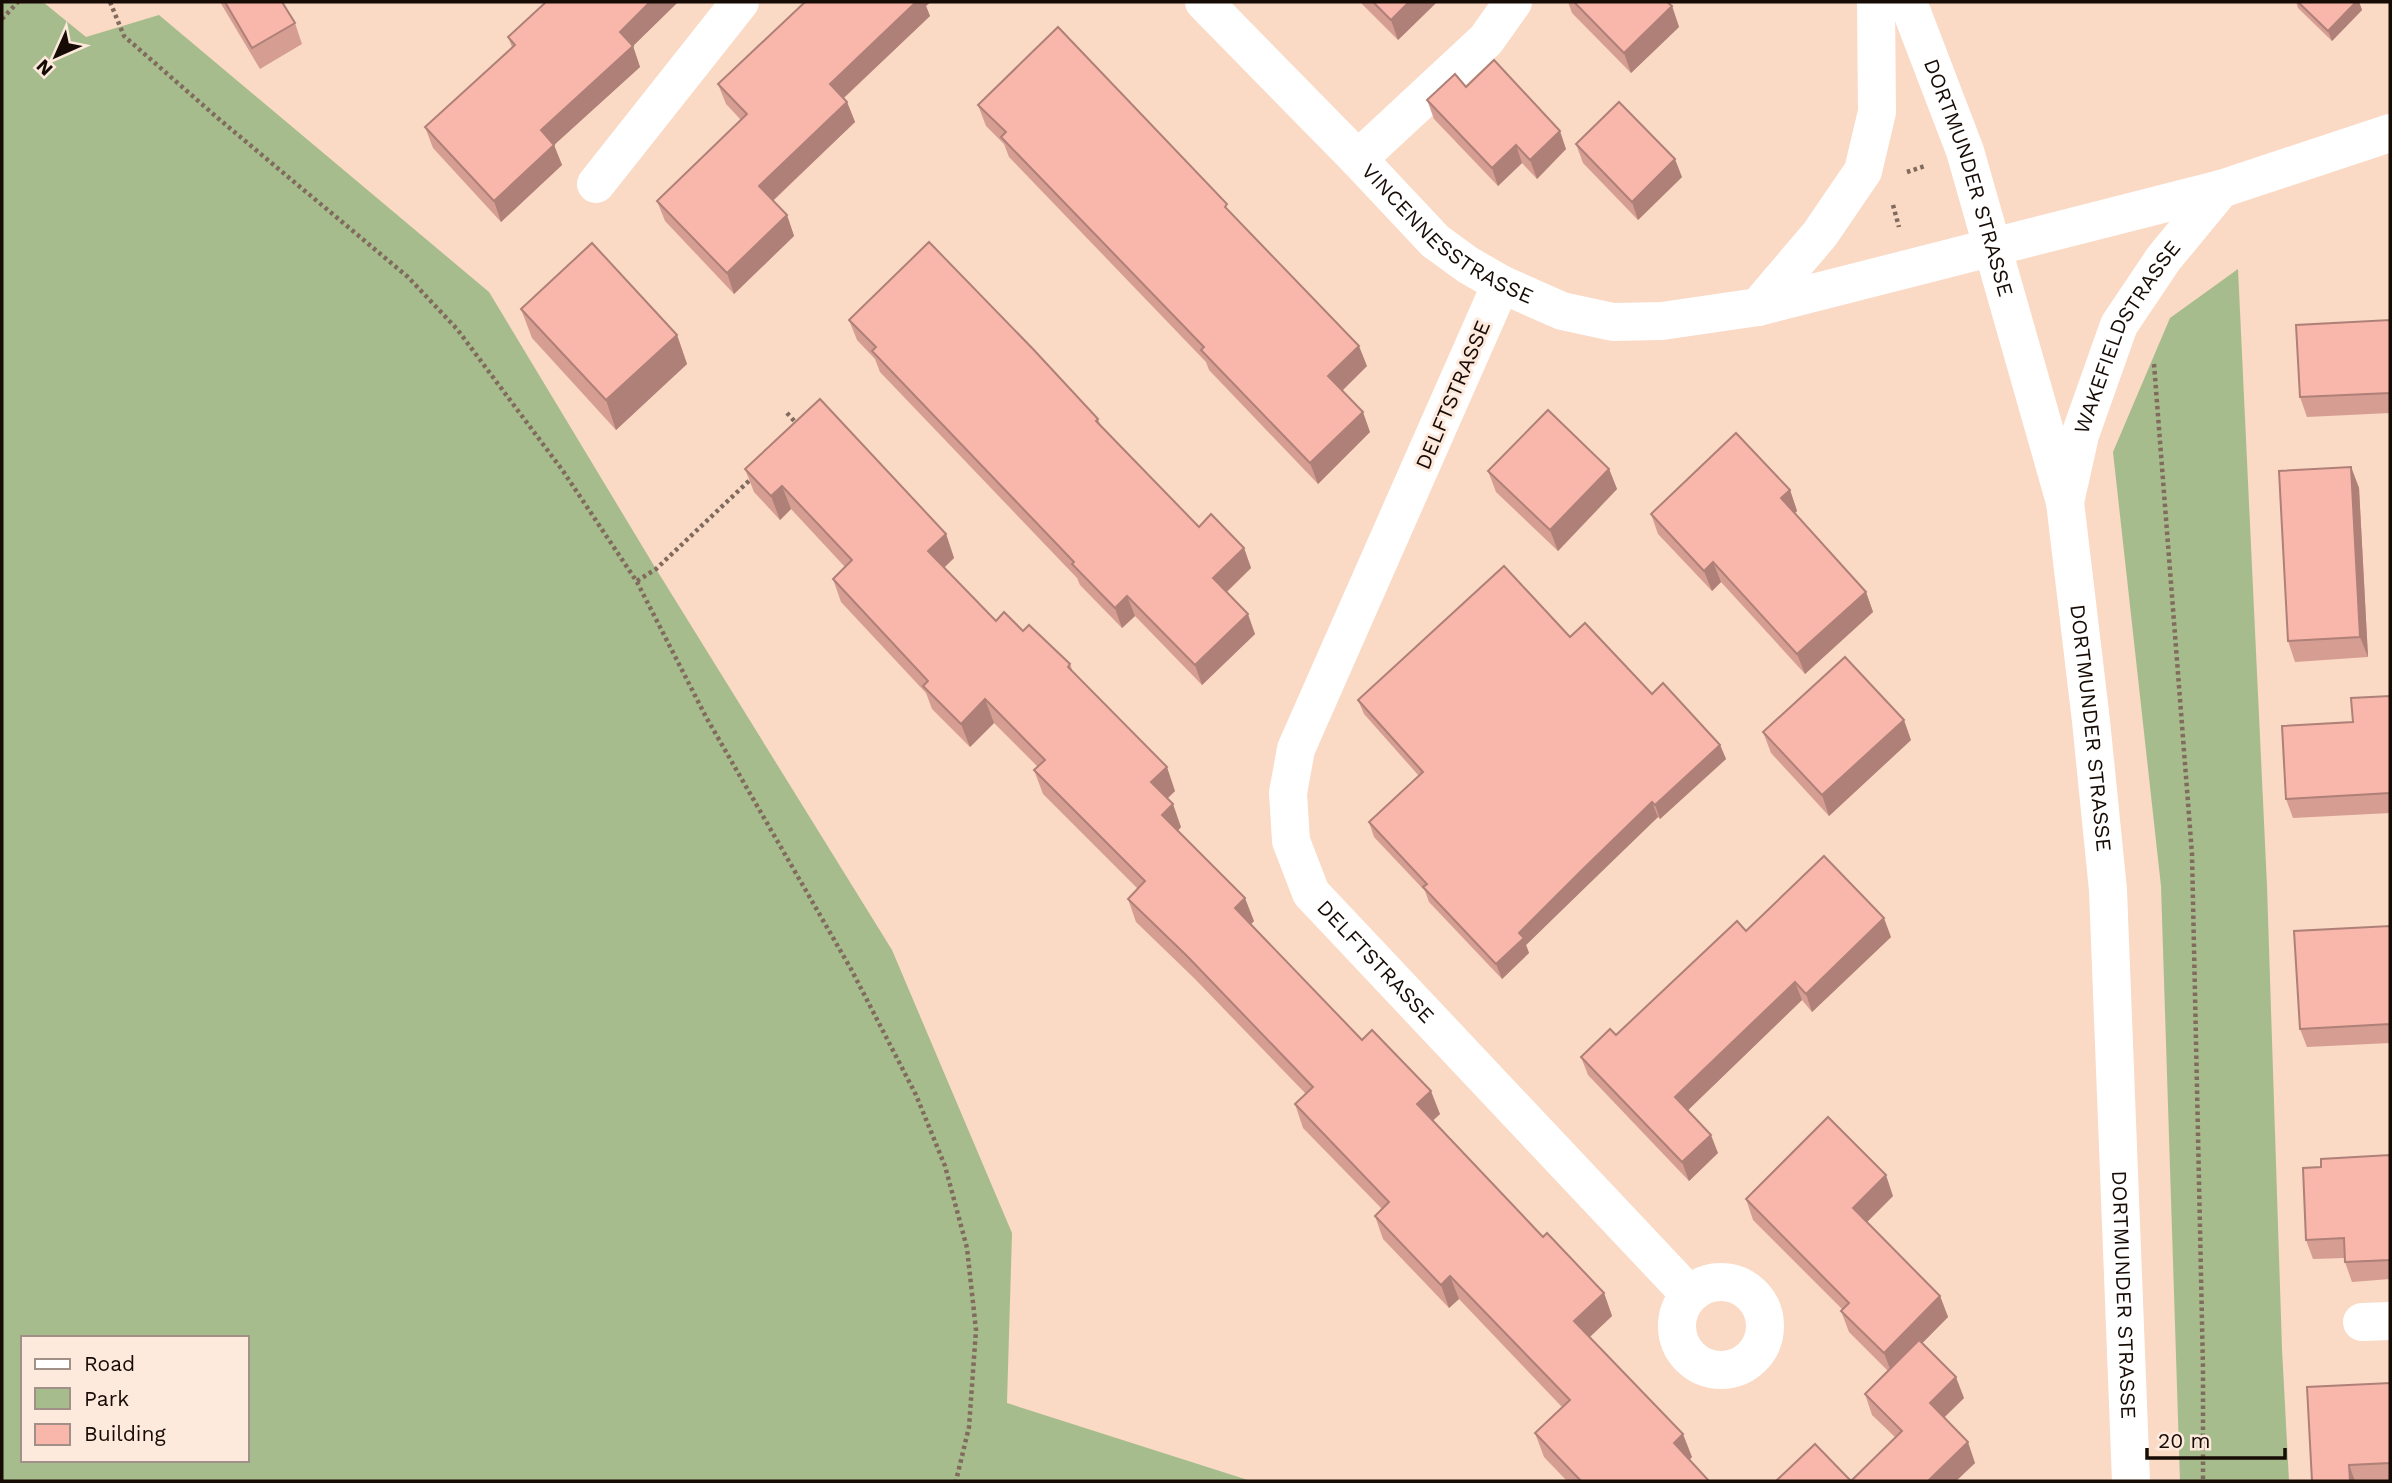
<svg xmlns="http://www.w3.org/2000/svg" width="2392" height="1483" font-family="'Work Sans',sans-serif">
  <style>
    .green { fill: #a6bc8c; fill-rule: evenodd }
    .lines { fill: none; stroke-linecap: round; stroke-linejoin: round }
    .path { stroke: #806b5e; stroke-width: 4.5; stroke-dasharray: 3.5 3.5; stroke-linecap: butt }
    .minor { stroke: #fff; stroke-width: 38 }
    .major { stroke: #fff; stroke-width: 38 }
    .wall { fill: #d69d93 }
    .shaded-wall { fill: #ae8078 }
    .building { fill: #f9b7ab; stroke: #ae8078; stroke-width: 2 }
    .labels { text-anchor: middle; stroke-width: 6; stroke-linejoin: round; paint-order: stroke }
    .street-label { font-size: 21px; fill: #160b05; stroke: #fee9dd }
  </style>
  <rect width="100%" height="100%" fill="#fad9c5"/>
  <g class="green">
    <path d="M 2,2 L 43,2 L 86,37 L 159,15 L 489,292 L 656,569 L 892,950 L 1012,1233 L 1007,1403 L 1251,1481 L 2,1481 ZM 23,1338 L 247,1338 L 247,1460 L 23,1460 Z"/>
    <path d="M 2238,269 L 2267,886 L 2282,1349 L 2289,1481 L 2180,1481 L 2161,886 L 2113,452 L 2170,318 Z"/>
  </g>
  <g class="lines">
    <g class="path">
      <path d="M 110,2 L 124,36 L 220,120 L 408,277 L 457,329 L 563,471 L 637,582 L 706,717 L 851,969 L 916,1095 L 945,1166 L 967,1248 L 976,1330 L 969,1427 L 956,1481"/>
      <path d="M 2,19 L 18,2"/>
      <path d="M 1907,172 L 1925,166"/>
      <path d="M 1893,205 L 1899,227"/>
      <path d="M 2154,364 L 2192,854 L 2203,1369 L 2203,1481"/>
      <path d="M 787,413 L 798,425"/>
      <path d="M 637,581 L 656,569 L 753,477"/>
    </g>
    <g class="minor">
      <path id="s1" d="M 1204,2 L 1358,159 L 1435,241 L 1468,265 L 1501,284 L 1562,311 L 1613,322 L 1662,321 L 1758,307 L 2221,189 L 2390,133"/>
      <path d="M 1358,159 L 1486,40 L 1513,2"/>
      <path d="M 596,184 L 740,2"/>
      <path id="s2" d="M 1501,284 L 1296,749 L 1288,793 L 1291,841 L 1311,893 L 1689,1294"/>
      <path d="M 1758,307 L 1820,234 L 1863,171 L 1877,112 L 1876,2"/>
      <path id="s3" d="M 2065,502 L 2080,435 L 2119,325 L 2164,258 L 2221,189"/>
      <circle cx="1721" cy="1326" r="44"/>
      <path d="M 2362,1322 L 2390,1321"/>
    </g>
    <path class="major" id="s4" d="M 1908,2 L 1965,151 L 2065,502 L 2091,721 L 2108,890 L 2131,1481"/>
  </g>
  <g class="wall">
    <path d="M 220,2 L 283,2 L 295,23 L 302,44 L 260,69 Z"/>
    <path d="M 546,2 L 678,2 L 633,46 L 640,67 L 554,145 L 562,165 L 501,222 L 433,148 L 425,127 L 512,47 L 508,37 Z"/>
    <path d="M 1360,2 L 1437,2 L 1398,40 Z"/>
    <path d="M 1568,2 L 1667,2 L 1672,6 L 1679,27 L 1631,73 L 1572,13 Z"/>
    <path d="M 2296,2 L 2359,2 L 2362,10 L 2332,41 L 2298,8 Z"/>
    <path d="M 926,6 L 930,16 L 844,98 L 847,102 L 855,122 L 773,201 L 787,215 L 794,236 L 734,294 L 665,221 L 657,201 L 741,120 L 726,104 L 718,84 Z"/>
    <path d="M 1466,87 L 1566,149 L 1537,179 L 1522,163 L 1498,186 L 1434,119 L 1427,100 Z"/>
    <path d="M 978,105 L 1231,213 L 1367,366 L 1342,390 L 1370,432 L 1318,484 L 1209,370 L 1206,362 L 1009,157 L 1004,144 L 986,126 Z"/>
    <path d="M 1576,144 L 1682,177 L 1638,220 L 1583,163 Z"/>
    <path d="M 521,309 L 677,335 L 687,364 L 616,430 L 532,338 Z"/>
    <path d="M 849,320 L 1098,419 L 1101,426 L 1199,527 L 1244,548 L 1251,568 L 1227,592 L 1255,634 L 1202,685 L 1135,616 L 1122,628 L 1080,585 L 1077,578 L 880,372 L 875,359 L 857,340 Z"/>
    <path d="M 2390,320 L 2390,413 L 2307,417 L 2300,397 Z"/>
    <path d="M 2351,467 L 2359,488 L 2368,657 L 2295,662 L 2288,641 Z"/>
    <path d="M 745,469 L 946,534 L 954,558 L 944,568 L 996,621 L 1023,631 L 1070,664 L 1073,672 L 1175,791 L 1167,798 L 1181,827 L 1178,831 L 1254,921 L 1250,925 L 1362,1040 L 1440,1114 L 1433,1120 L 1543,1237 L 1604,1293 L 1612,1316 L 1590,1337 L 1692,1457 L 1689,1460 L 1709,1481 L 1567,1481 L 1544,1457 L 1535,1433 L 1562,1407 L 1459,1299 L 1449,1308 L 1383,1239 L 1375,1216 L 1382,1209 L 1303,1128 L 1295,1104 L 1306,1094 L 1195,979 L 1136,922 L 1128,899 L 1138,889 L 1043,794 L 1034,770 L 1038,767 L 994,723 L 970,747 L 932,709 L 926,693 L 841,602 L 833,579 L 845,567 L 791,509 L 780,520 L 754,492 Z"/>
    <path d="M 1609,469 L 1617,489 L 1558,551 L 1496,492 L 1488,471 Z"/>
    <path d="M 1790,490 L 1797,511 L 1795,513 L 1866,592 L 1873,612 L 1805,674 L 1721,582 L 1712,591 L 1658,534 L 1651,514 Z"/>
    <path d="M 1570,637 L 1652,694 L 1720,745 L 1726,759 L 1660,819 L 1658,817 L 1585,887 L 1526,945 L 1529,953 L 1502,979 L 1429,902 L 1425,891 L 1374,837 L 1369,822 L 1419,776 L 1364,714 L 1358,700 Z"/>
    <path d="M 2390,696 L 2390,813 L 2293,818 L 2286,799 L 2353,722 Z"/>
    <path d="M 1763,732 L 1911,740 L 1829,816 L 1771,753 Z"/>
    <path d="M 2390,926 L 2390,1043 L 2307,1047 L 2300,1029 Z"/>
    <path d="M 1746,931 L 1891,937 L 1812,1012 L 1802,1000 L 1688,1110 L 1718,1153 L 1689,1181 L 1588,1075 L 1581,1057 L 1616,1035 Z"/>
    <path d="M 2390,1155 L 2390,1279 L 2352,1282 L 2345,1262 L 2345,1258 L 2313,1259 L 2306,1240 L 2321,1167 Z"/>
    <path d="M 1893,1196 L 1867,1222 L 1940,1296 L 1948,1317 L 1922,1343 L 1964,1398 L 1944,1418 L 1975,1463 L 1956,1481 L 1851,1481 L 1896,1438 L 1872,1415 L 1865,1394 L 1888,1371 L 1849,1332 L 1841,1311 L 1843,1310 L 1753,1220 L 1746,1199 Z"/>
    <path d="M 2390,1383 L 2390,1481 L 2312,1481 Z"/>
  </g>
  <g class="shaded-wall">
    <path d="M 650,2 L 678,2 L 633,46 L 640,67 L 554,145 L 562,165 L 501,222 L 494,201 L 541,130 L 620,32 Z"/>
    <path d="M 916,2 L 931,2 L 926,6 L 930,16 L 837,104 L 830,84 Z"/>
    <path d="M 1409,2 L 1437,2 L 1398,40 L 1391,20 Z"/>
    <path d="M 2356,2 L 2359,2 L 2362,10 L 2332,41 L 2328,31 Z"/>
    <path d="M 1672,6 L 1679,27 L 1631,73 L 1624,53 Z"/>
    <path d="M 847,102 L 855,122 L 766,207 L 759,186 Z"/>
    <path d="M 1560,131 L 1566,149 L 1537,179 L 1530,160 Z"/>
    <path d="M 1516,145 L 1522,163 L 1498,186 L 1492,168 Z"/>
    <path d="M 1675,159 L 1682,177 L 1638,220 L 1632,202 Z"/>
    <path d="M 787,215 L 794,236 L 734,294 L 727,273 Z"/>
    <path d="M 677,335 L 687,364 L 616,430 L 606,400 Z"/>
    <path d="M 1359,346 L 1367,366 L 1336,397 L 1328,376 Z"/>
    <path d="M 1363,412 L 1370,432 L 1318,484 L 1310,463 Z"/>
    <path d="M 2351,467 L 2359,488 L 2368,657 L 2360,637 Z"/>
    <path d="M 1609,469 L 1617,489 L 1558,551 L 1550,530 Z"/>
    <path d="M 782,486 L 791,509 L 780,520 L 771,496 Z"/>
    <path d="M 1790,490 L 1797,511 L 1789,519 L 1781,498 Z"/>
    <path d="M 946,534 L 954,558 L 936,575 L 928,551 Z"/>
    <path d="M 1244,548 L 1251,568 L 1220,598 L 1213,578 Z"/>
    <path d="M 1713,562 L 1721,582 L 1712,591 L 1704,571 Z"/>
    <path d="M 1866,592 L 1873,612 L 1805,674 L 1797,654 Z"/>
    <path d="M 1127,596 L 1135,616 L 1122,628 L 1115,608 Z"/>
    <path d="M 1248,614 L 1255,634 L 1202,685 L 1195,665 Z"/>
    <path d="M 985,699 L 994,723 L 970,747 L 961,724 Z"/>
    <path d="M 1904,720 L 1911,740 L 1829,816 L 1822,795 Z"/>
    <path d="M 1720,745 L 1726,759 L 1660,819 L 1655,805 Z"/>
    <path d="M 1167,767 L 1175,791 L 1160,806 L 1151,782 Z"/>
    <path d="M 1652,802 L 1658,817 L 1526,945 L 1529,953 L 1502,979 L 1496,964 L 1519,933 Z"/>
    <path d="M 1173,804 L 1181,827 L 1170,838 L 1162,815 Z"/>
    <path d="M 1245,898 L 1254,921 L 1243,932 L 1235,908 Z"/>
    <path d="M 1884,918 L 1891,937 L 1812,1012 L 1806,994 Z"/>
    <path d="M 1795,982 L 1802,1000 L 1682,1116 L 1675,1097 Z"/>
    <path d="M 1431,1091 L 1440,1114 L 1426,1127 L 1417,1104 Z"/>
    <path d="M 1711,1135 L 1718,1153 L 1689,1181 L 1682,1162 Z"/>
    <path d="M 1886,1175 L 1893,1196 L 1861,1228 L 1853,1208 Z"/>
    <path d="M 1450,1276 L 1459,1299 L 1449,1308 L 1441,1285 Z"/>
    <path d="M 1604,1293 L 1612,1316 L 1582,1344 L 1574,1321 Z"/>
    <path d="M 1940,1296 L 1948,1317 L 1892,1374 L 1884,1353 Z"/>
    <path d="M 1956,1377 L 1964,1398 L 1937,1424 L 1930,1403 Z"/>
    <path d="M 1683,1434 L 1692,1457 L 1682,1467 L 1674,1443 Z"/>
    <path d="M 1968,1442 L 1975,1463 L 1956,1481 L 1928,1481 Z"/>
    <path d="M 2349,1465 L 2355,1481 L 2350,1481 Z"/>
  </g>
  <g class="building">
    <path d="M 225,2 L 282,2 L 295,23 L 252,48 Z"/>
    <path d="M 546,2 L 650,2 L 620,32 L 633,46 L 541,130 L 554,145 L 494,201 L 425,127 L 515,45 L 508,37 Z"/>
    <path d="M 805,2 L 916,2 L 830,84 L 847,102 L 759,186 L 787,215 L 727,273 L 657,201 L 747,114 L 718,84 Z"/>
    <path d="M 1373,2 L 1409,2 L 1391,20 Z"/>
    <path d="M 1574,2 L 1667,2 L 1672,6 L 1624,53 Z"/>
    <path d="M 2298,2 L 2356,2 L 2328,31 Z"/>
    <path d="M 1058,27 L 1227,204 L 1225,207 L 1359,346 L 1328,376 L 1363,412 L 1310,463 L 1201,350 L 1204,347 L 1001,137 L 1006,132 L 978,105 Z"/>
    <path d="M 1494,60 L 1560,131 L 1530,160 L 1516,145 L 1492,168 L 1427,100 L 1455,74 L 1466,87 Z"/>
    <path d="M 1619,102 L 1675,159 L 1632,202 L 1576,144 Z"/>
    <path d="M 929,242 L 1033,349 L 1098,419 L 1096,421 L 1199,527 L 1211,514 L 1244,548 L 1213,578 L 1248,614 L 1195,665 L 1127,596 L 1115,608 L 1072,564 L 1074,562 L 872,351 L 876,347 L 849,320 Z"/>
    <path d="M 592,243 L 677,335 L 606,400 L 521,309 Z"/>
    <path d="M 2390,320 L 2390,393 L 2300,397 L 2296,325 Z"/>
    <path d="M 820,399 L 946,534 L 928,551 L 996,621 L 1004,612 L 1023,631 L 1029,625 L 1070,664 L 1068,667 L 1167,767 L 1151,782 L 1173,804 L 1162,815 L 1245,898 L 1235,908 L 1362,1040 L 1372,1030 L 1431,1091 L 1417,1104 L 1543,1237 L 1547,1233 L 1604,1293 L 1574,1321 L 1683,1434 L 1674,1443 L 1709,1481 L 1581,1481 L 1535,1433 L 1570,1400 L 1450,1276 L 1441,1285 L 1375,1216 L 1389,1202 L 1295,1104 L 1313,1087 L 1187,956 L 1128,899 L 1145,881 L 1034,770 L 1045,760 L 985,699 L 961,724 L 923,686 L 928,681 L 833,579 L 852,560 L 782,486 L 771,496 L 745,469 Z"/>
    <path d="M 1548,410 L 1609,469 L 1550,530 L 1488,471 Z"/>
    <path d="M 1736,433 L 1790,490 L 1781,498 L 1866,592 L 1797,654 L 1713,562 L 1704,571 L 1651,514 Z"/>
    <path d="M 2351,467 L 2360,637 L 2288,641 L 2279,471 Z"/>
    <path d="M 1504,566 L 1570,637 L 1585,623 L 1652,694 L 1663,683 L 1720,745 L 1655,805 L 1652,802 L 1580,872 L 1519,933 L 1524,938 L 1496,964 L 1423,887 L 1427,884 L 1369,822 L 1423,772 L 1358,700 Z"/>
    <path d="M 1845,657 L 1904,720 L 1822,795 L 1763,732 Z"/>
    <path d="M 2390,696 L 2390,793 L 2286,799 L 2282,726 L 2353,722 L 2351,698 Z"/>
    <path d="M 1824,856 L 1884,918 L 1806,994 L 1795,982 L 1675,1097 L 1711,1135 L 1682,1162 L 1581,1057 L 1610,1029 L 1616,1035 L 1737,921 L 1746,931 Z"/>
    <path d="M 2390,926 L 2390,1024 L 2300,1029 L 2294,931 Z"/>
    <path d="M 1828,1117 L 1886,1175 L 1853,1208 L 1940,1296 L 1884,1353 L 1841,1311 L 1849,1303 L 1746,1199 Z"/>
    <path d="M 2390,1155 L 2390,1260 L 2345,1262 L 2344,1238 L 2306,1240 L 2303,1168 L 2321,1167 L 2321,1159 Z"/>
    <path d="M 1919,1340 L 1956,1377 L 1930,1403 L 1968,1442 L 1928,1481 L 1851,1481 L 1902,1431 L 1865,1394 Z"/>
    <path d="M 2390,1383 L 2390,1463 L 2349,1465 L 2350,1481 L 2312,1481 L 2307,1387 Z"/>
    <path d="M 1815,1444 L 1851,1481 L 1776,1481 Z"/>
  </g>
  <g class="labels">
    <g class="street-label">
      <text dy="7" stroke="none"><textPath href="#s4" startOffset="186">DORTMUNDER STRASSE</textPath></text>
      <text dy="7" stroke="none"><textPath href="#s1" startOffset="338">VINCENNESSTRASSE</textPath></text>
      <text dy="7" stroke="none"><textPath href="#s3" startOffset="178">WAKEFIELDSTRASSE</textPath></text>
      <text transform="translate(1453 395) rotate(-67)" y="7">DELFTSTRASSE</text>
      <text dy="7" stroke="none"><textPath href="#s4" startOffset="752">DORTMUNDER STRASSE</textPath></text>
      <text dy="7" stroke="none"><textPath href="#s2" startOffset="751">DELFTSTRASSE</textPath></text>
      <text dy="7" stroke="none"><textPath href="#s4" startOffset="1320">DORTMUNDER STRASSE</textPath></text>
    </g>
  </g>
  <rect width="2392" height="1483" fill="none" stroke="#160b05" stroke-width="7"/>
  <rect x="21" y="1336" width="228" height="126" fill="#fee9dd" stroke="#a19087" stroke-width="2"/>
  <rect x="35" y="1359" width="35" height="10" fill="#ffffff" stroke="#a19087" stroke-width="2"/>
  <text x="84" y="1371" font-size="21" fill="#160b05">Road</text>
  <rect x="35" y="1388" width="35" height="21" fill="#a6bc8c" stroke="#a19087" stroke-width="2"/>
  <text x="84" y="1406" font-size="21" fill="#160b05">Park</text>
  <rect x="35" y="1424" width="35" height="21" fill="#f9b7ab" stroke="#a19087" stroke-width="2"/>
  <text x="84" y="1441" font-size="21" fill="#160b05">Building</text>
  <g transform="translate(56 56) rotate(225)" stroke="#fee9dd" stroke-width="5" paint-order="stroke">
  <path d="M0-5L12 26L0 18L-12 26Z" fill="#160b05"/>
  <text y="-10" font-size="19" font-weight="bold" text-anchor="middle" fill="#160b05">N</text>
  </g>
  <path d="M2147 1448v10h138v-10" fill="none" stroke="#160b05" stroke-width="3.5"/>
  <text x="2158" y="1448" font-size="21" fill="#160b05" stroke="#fee9dd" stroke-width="5" paint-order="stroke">20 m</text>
</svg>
